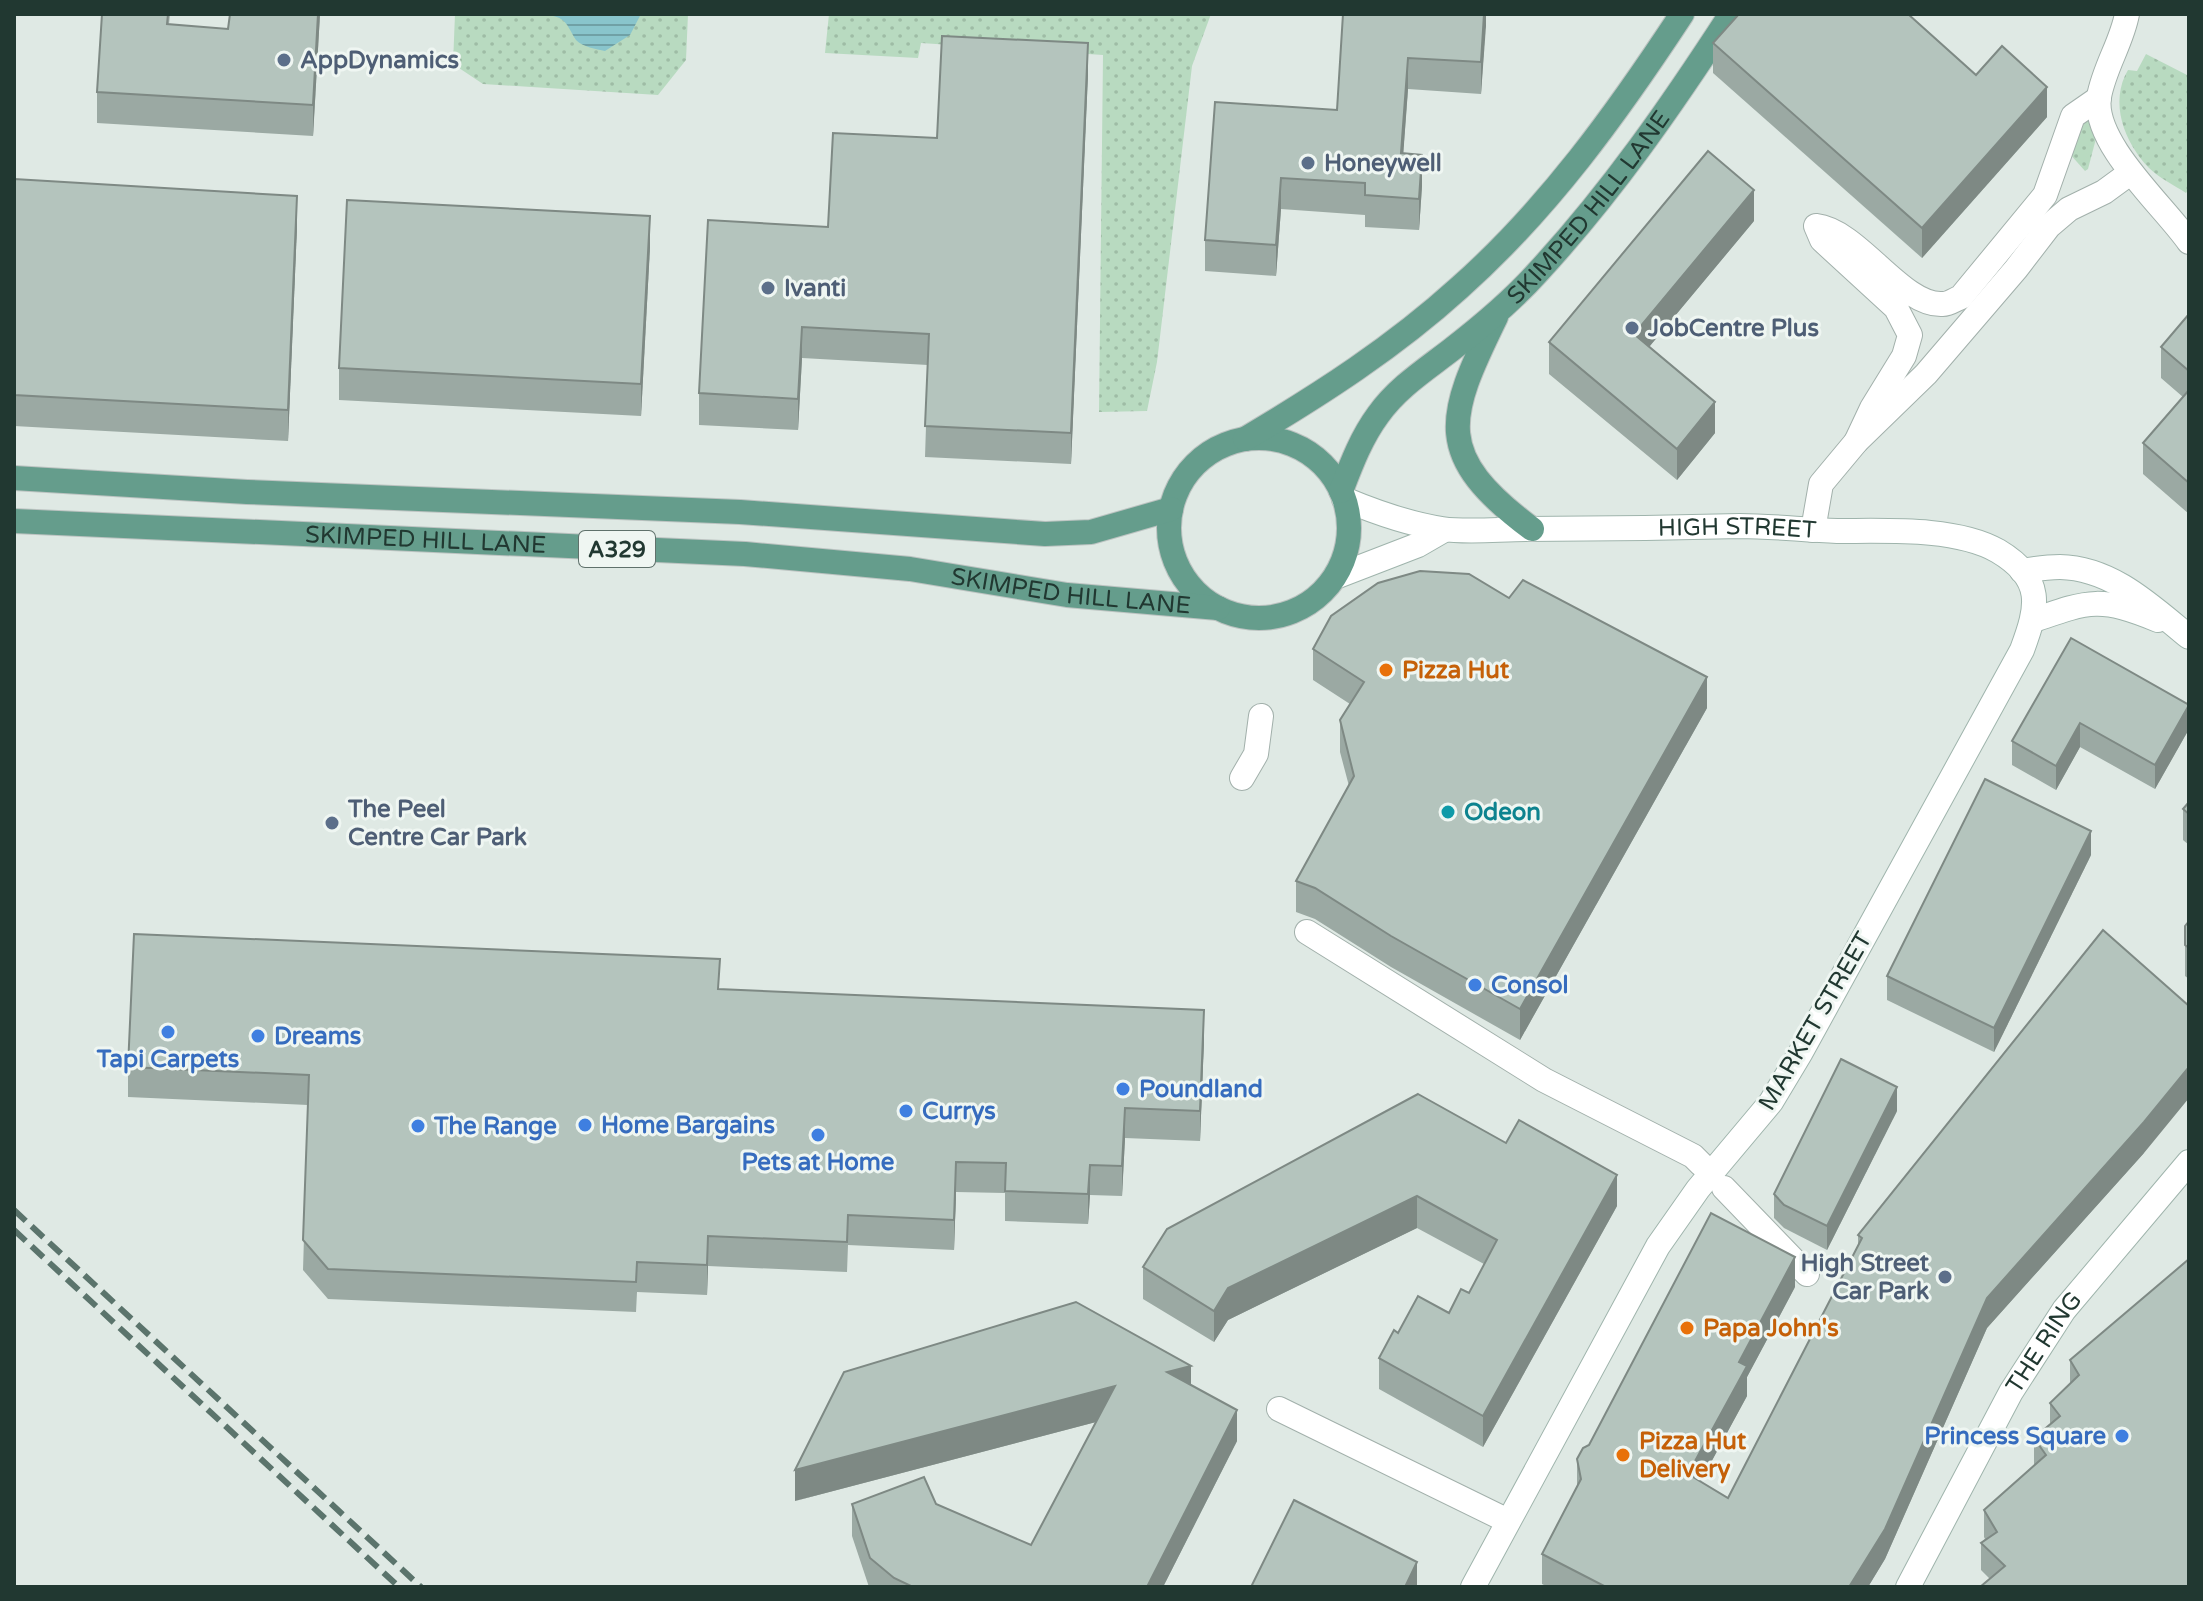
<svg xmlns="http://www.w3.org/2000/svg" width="2203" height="1601" font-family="'Varela Round',sans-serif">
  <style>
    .grass { fill: url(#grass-dots) }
    .water { fill: url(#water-rules) }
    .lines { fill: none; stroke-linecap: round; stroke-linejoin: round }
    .street-casing { stroke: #a2b0ab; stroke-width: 26 }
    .secondary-casing { stroke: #9fb4ac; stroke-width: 26 }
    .primary-casing { stroke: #bcc3c1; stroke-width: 26 }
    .street { stroke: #fff; stroke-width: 24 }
    .secondary { stroke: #fff; stroke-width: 24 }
    .primary { stroke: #659d8c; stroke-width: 24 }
    .rail { stroke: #5b746c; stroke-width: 6; stroke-dasharray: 16 8; stroke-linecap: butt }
    .wall { fill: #9ba9a3 }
    .shaded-wall { fill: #7e8984 }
    .building { fill: #b4c4bd; stroke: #7e8984; stroke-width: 2 }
    .service-dot { fill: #5c6f8a; stroke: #eff6f2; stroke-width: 3 }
    .food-dot { fill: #e8710a; stroke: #eff6f2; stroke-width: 3 }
    .culture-dot { fill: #0f9aa8; stroke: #eff6f2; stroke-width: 3 }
    .shop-dot { fill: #3f7fe0; stroke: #eff6f2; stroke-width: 3 }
    .labels { text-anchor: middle; stroke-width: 6; stroke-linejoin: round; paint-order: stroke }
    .shield { fill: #eff6f2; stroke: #5f716b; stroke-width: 2 }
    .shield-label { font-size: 22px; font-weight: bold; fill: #213831 }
    .service-label { font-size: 24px; font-weight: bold; fill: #4e5e75; stroke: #eff6f2; text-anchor: start }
    .street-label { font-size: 24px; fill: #213831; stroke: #eff6f2 }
    .food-label { font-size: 24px; font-weight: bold; fill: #c56008; stroke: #eff6f2; text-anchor: start }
    .culture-label { font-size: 24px; font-weight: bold; fill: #0d838f; stroke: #eff6f2; text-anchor: start }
    .shop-label { font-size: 24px; font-weight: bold; fill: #366cbe; stroke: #eff6f2; text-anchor: start }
  </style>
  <defs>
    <pattern id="grass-dots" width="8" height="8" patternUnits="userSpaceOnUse" patternTransform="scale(2)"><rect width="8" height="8" fill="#b8dac0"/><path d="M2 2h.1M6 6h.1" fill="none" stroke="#9ebca5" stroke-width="1.8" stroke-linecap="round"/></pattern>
    <pattern id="water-rules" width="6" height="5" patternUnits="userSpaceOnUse" patternTransform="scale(2)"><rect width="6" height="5" fill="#89c5cc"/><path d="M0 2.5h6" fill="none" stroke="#70a1a6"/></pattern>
  </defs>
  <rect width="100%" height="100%" fill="#dfe9e4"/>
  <g class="grass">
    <path d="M 455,14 L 688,14 L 686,60 L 658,95 L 483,84 L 453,64 Z"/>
    <path d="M 829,14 L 1211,14 L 1192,66 L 1157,362 L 1147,411 L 1099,412 L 1103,55 L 921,43 L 918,58 L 825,53 Z"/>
    <path d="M 2146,54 L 2189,76 L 2189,189 L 2186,193 C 2174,185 2159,178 2149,168 C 2124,142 2109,102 2128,70 L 2137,71 Z"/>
    <path d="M 2088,115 L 2099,127 L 2088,169 L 2085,171 L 2069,153 Z"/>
  </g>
  <path class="water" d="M 641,14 L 630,35 L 605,51 C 596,49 583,47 576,40 C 571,33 568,23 561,19 C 549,12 530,17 517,15 Z"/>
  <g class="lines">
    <g class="street-casing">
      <g id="street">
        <path d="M 2127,14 C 2122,42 2104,68 2099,97 C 2092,143 2164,206 2189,242"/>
        <path d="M 1856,442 L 1872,408 L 1904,356 L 1910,335 L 1896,308 L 1822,240 L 1816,226 C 1859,231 1902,307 1943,304 C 1949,304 1956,299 1961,297 L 2045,195 L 2073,116 L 2099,98"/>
        <path d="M 1813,530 L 1821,484 L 1856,442 L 1926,374 L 2016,269 L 2049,226 L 2069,209 L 2104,192 L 2130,173"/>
        <path d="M 1242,778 L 1256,754 L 1261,716"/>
        <path d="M 1307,932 L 1544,1080 L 1693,1156 L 1701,1164"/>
        <path d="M 1724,1188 L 1807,1274"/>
        <path d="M 1279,1409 L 1508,1521"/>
      </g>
    </g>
    <g class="secondary-casing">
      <g id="secondary">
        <path id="s1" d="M 1344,499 C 1375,512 1409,524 1442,529 C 1469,533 1500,529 1527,529 C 1598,529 1669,528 1740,526 C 1772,526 1805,530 1837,531 C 1885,531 1956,527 1998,551 C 2045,579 2038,607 2022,650 L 1801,1052 L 1771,1102 L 1698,1189 L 1658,1246 L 1473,1587"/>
        <path d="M 2022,571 C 2034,569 2047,567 2060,567 C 2112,568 2151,606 2189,637"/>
        <path d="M 1335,577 L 1418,545 L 1444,530"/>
        <path d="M 2034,620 C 2091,600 2101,597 2158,620"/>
        <path id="s2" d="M 1908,1587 L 2011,1392 L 2064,1310 L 2189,1162"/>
      </g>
    </g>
    <g class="primary-casing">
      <g id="primary">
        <path d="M 1496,317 C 1446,419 1433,455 1532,529"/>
        <circle cx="1259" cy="528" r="90"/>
        <path d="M 1245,439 C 1321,394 1394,347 1459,288 C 1548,209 1617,113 1682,14"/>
        <path d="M 14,478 L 247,492 L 740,512 L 1045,534 L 1091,532 L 1171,509"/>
        <path id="s3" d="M 1341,491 C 1351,465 1361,438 1378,415 C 1397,388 1425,370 1451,350 C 1482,326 1511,302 1537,273 C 1611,193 1672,105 1731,14"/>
        <path id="s4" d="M 14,521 L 745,554 L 910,569 L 1067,595 L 1218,608"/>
      </g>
    </g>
    <use href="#street" class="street"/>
    <use href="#secondary" class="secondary"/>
    <use href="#primary" class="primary"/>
    <g class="rail">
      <path d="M 14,1210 L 421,1587"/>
      <path d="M 14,1230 L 399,1587"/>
    </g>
  </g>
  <g class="wall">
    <path d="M 102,14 L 170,14 L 169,24 L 228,29 L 320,14 L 313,136 L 97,123 L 97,92 Z"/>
    <path d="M 1343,14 L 1486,14 L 1481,94 L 1408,89 L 1403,154 L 1422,186 L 1419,230 L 1365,227 L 1365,215 L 1281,209 L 1276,276 L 1205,271 L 1205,240 L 1337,110 Z"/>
    <path d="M 1713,43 L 1976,75 L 2047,117 L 1922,258 L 1713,73 Z"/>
    <path d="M 1088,74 L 1071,464 L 925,457 L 928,365 L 802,358 L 798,430 L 699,425 L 699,393 L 828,227 L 937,138 Z"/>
    <path d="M 14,179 L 297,227 L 288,441 L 14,426 Z"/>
    <path d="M 1754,221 L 1649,347 L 1715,433 L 1677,480 L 1549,374 L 1549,342 Z"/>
    <path d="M 650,247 L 641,416 L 339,400 L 339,368 Z"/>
    <path d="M 2189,314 L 2189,514 L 2143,474 L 2143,443 L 2183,397 L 2161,378 L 2161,347 Z"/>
    <path d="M 1509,598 L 1707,708 L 1520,1040 L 1391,967 L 1315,919 L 1296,912 L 1296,881 L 1349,786 L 1340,752 L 1340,720 L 1350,704 L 1313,680 L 1313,649 Z"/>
    <path d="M 2071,638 L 2189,705 L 2189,729 L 2155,789 L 2080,747 L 2056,790 L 2012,765 L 2012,741 Z"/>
    <path d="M 2189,802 L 2189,845 L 2183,840 L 2183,809 Z"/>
    <path d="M 2091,855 L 1994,1052 L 1887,1000 L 1887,976 Z"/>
    <path d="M 2189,921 L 2189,979 L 2185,976 L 2185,926 Z"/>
    <path d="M 720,989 L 1204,1040 L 1200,1141 L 1125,1138 L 1122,1196 L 1090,1195 L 1088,1224 L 1005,1221 L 1005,1193 L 956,1192 L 954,1250 L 848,1245 L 847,1272 L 708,1266 L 707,1295 L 637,1292 L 636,1312 L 328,1299 L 303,1270 L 308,1105 L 128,1097 L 128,1067 Z"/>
    <path d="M 1418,1094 L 1617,1206 L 1483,1447 L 1379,1389 L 1379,1358 L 1398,1333 L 1449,1313 L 1469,1293 L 1484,1264 L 1417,1228 L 1228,1320 L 1214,1342 L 1143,1299 L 1143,1267 Z"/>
    <path d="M 1897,1111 L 1827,1250 L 1784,1228 L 1774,1218 L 1774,1194 Z"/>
    <path d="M 2144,1153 L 1987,1328 L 1885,1559 L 1868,1587 L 1548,1587 L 1542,1584 L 1542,1554 L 1577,1486 L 1577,1459 L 1589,1445 L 1795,1287 L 1747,1377 L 1747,1396 L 1700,1482 L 1728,1498 L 1858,1247 L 1858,1235 Z"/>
    <path d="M 2189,1259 L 2189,1587 L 1990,1579 L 1981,1570 L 1981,1543 L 1985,1539 L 1984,1537 L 1984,1510 L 2034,1466 L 2034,1438 L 2050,1424 L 2050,1403 L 2070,1384 L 2070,1360 Z"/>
    <path d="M 1191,1385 L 1237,1441 L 1163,1587 L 869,1587 L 852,1536 L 852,1504 L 936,1504 L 1031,1545 L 1096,1422 L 795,1501 Z"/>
  </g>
  <g class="shaded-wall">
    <path d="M 318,14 L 320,14 L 313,136 L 313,105 Z"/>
    <path d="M 1484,14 L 1486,14 L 1486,26 L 1481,94 L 1481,62 Z"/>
    <path d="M 1088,43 L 1088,74 L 1071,464 L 1071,433 Z"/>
    <path d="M 1408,58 L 1408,89 L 1401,185 L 1401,153 Z"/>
    <path d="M 2047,87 L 2047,117 L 1922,258 L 1922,228 Z"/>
    <path d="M 1422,155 L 1422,186 L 1419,230 L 1419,199 Z"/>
    <path d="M 1281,178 L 1281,209 L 1276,276 L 1276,245 Z"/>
    <path d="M 1754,190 L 1754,221 L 1634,365 L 1634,334 Z"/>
    <path d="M 297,196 L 297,227 L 288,441 L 288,410 Z"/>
    <path d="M 650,216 L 650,247 L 641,416 L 641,384 Z"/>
    <path d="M 802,327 L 802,358 L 798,430 L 798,399 Z"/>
    <path d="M 1715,402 L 1715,433 L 1677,480 L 1677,449 Z"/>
    <path d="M 1707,677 L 1707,708 L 1520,1040 L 1520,1009 Z"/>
    <path d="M 2189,705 L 2189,729 L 2155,789 L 2155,765 Z"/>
    <path d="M 2080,723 L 2080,747 L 2056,790 L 2056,766 Z"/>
    <path d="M 2091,831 L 2091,855 L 1994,1052 L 1994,1028 Z"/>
    <path d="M 1204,1010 L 1204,1040 L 1200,1141 L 1200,1111 Z"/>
    <path d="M 2189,1067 L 2189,1098 L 2144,1153 L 1987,1328 L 1885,1559 L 1868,1587 L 1849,1587 L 1987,1298 Z"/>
    <path d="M 1897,1087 L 1897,1111 L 1827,1250 L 1827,1226 Z"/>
    <path d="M 1125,1108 L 1125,1138 L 1122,1196 L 1122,1166 Z"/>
    <path d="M 956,1162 L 956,1192 L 954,1250 L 954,1220 Z"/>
    <path d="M 1090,1165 L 1090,1195 L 1088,1224 L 1088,1194 Z"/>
    <path d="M 1617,1175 L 1617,1206 L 1483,1447 L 1483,1416 Z"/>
    <path d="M 1417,1196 L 1417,1228 L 1228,1320 L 1214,1342 L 1214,1311 L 1228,1288 Z"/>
    <path d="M 708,1236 L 708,1266 L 707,1295 L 707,1265 Z"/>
    <path d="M 1795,1257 L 1795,1287 L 1747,1377 L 1747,1396 L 1688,1505 L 1688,1474 L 1739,1362 Z"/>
    <path d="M 1191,1366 L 1191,1397 L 1167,1372 Z"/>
    <path d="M 1115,1386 L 1115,1417 L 795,1501 L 795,1470 Z"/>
    <path d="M 1237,1410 L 1237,1441 L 1163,1587 L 1147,1587 Z"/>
    <path d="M 1417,1562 L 1417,1587 L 1405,1587 Z"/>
  </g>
  <g class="building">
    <path d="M 102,14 L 168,14 L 167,24 L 228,29 L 230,14 L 318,14 L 313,105 L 97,92 Z"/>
    <path d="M 1343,14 L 1484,14 L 1481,62 L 1408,58 L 1401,153 L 1422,155 L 1419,199 L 1365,195 L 1365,183 L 1281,178 L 1276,245 L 1205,240 L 1215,102 L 1337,110 Z"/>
    <path d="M 1739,14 L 1908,14 L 1976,75 L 2002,46 L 2047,87 L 1922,228 L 1713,43 Z"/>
    <path d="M 942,36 L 1088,43 L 1071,433 L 925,426 L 929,334 L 802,327 L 798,399 L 699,393 L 708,220 L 828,227 L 833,133 L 937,138 Z"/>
    <path d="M 1708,151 L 1754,190 L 1634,334 L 1715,402 L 1677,449 L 1549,342 Z"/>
    <path d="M 14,179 L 297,196 L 288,410 L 14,395 Z"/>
    <path d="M 347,200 L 650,216 L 641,384 L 339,368 Z"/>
    <path d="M 2189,314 L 2189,371 L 2161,347 Z"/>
    <path d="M 2189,390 L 2189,483 L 2143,443 Z"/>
    <path d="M 1420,571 L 1469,574 L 1509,598 L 1523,580 L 1707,677 L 1520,1009 L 1391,936 L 1315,888 L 1296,881 L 1354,776 L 1340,720 L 1364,682 L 1313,649 L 1331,616 L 1378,583 Z"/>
    <path d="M 2071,638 L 2189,705 L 2155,765 L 2080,723 L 2056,766 L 2012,741 Z"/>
    <path d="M 1985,779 L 2091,831 L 1994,1028 L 1887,976 Z"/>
    <path d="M 2189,802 L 2189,814 L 2183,809 Z"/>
    <path d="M 2189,921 L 2189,948 L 2185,945 L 2185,926 Z"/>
    <path d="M 2103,930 L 2189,1006 L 2189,1067 L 2144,1122 L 1987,1298 L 1885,1529 L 1849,1587 L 1606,1587 L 1542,1554 L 1581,1479 L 1577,1459 L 1583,1448 L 1589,1445 L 1711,1213 L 1795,1257 L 1739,1362 L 1747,1366 L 1688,1474 L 1728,1498 L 1862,1238 L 1858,1235 Z"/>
    <path d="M 134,934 L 720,959 L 718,989 L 1204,1010 L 1200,1111 L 1125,1108 L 1122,1166 L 1090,1165 L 1088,1194 L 1005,1191 L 1006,1163 L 956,1162 L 954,1220 L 848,1215 L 847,1242 L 708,1236 L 707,1265 L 637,1262 L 636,1282 L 328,1269 L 303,1240 L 309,1075 L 128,1067 Z"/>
    <path d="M 1841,1059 L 1897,1087 L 1827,1226 L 1784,1205 L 1774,1194 Z"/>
    <path d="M 1418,1094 L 1506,1143 L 1519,1120 L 1617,1175 L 1483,1416 L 1379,1358 L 1394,1330 L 1398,1333 L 1418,1296 L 1449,1313 L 1461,1289 L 1469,1293 L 1497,1240 L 1417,1196 L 1228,1288 L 1214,1311 L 1143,1267 L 1167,1229 Z"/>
    <path d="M 2189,1259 L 2189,1587 L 1980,1587 L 2005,1566 L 1981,1543 L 1997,1532 L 1984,1510 L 2046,1455 L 2034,1438 L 2060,1416 L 2050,1403 L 2079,1375 L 2070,1360 Z"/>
    <path d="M 1076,1302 L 1191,1366 L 1167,1372 L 1237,1410 L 1147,1587 L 913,1587 L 894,1578 L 870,1558 L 852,1504 L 924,1477 L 936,1504 L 1031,1545 L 1115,1386 L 795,1470 L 844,1372 Z"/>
    <path d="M 1294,1500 L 1417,1562 L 1405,1587 L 1251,1587 Z"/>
  </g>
  <g class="service-dot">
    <circle cx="284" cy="60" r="8"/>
    <circle cx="1308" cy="163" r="8"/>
    <circle cx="768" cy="288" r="8"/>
    <circle cx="1632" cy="328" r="8"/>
    <circle cx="332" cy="823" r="8"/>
    <circle cx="1945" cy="1277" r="8"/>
  </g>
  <g class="food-dot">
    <circle cx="1386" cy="670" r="8"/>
    <circle cx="1687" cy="1328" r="8"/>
    <circle cx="1623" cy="1455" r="8"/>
  </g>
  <circle class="culture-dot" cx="1448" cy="812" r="8"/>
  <g class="shop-dot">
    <circle cx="1475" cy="985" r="8"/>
    <circle cx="168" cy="1032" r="8"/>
    <circle cx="258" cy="1036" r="8"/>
    <circle cx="1123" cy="1089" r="8"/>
    <circle cx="906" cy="1111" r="8"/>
    <circle cx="585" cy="1125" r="8"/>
    <circle cx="418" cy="1126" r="8"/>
    <circle cx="818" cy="1135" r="8"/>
    <circle cx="2122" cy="1436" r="8"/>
  </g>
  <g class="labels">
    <rect class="shield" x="579" y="531" width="76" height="36" rx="6"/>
    <g class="shield-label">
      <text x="617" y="557">A329</text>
    </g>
    <g class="service-label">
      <text x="300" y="68">AppDynamics</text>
      <text x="1324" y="171">Honeywell</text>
      <text x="784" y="296">Ivanti</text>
      <text x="1648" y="336">JobCentre Plus</text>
      <text x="348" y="817">The Peel<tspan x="348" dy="28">Centre Car Park</tspan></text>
      <text x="1929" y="1271" text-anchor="end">High Street<tspan x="1929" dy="28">Car Park</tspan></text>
    </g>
    <g class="street-label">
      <text dy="8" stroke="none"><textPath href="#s3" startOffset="382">SKIMPED HILL LANE</textPath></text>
      <text dy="8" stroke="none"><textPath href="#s1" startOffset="398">HIGH STREET</textPath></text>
      <text dy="8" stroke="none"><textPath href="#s4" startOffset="412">SKIMPED HILL LANE</textPath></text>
      <text dy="8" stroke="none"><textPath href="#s4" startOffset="1060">SKIMPED HILL LANE</textPath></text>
      <text transform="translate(1815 1021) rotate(-60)" y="8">MARKET STREET</text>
      <text dy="8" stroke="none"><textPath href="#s2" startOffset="280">THE RING</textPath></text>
    </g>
    <g class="food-label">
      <text x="1402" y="678">Pizza Hut</text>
      <text x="1703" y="1336">Papa John's</text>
      <text x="1639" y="1449">Pizza Hut<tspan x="1639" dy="28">Delivery</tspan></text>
    </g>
    <g class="culture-label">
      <text x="1464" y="820">Odeon</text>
    </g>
    <g class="shop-label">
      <text x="1491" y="993">Consol</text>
      <text x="274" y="1044">Dreams</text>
      <text x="168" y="1067" text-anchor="middle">Tapi Carpets</text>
      <text x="1139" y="1097">Poundland</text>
      <text x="922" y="1119">Currys</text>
      <text x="601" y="1133">Home Bargains</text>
      <text x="434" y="1134">The Range</text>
      <text x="818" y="1170" text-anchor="middle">Pets at Home</text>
      <text x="2106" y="1444" text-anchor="end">Princess Square</text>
    </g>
  </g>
  <rect width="2203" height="1601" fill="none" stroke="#213831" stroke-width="32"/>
</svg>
